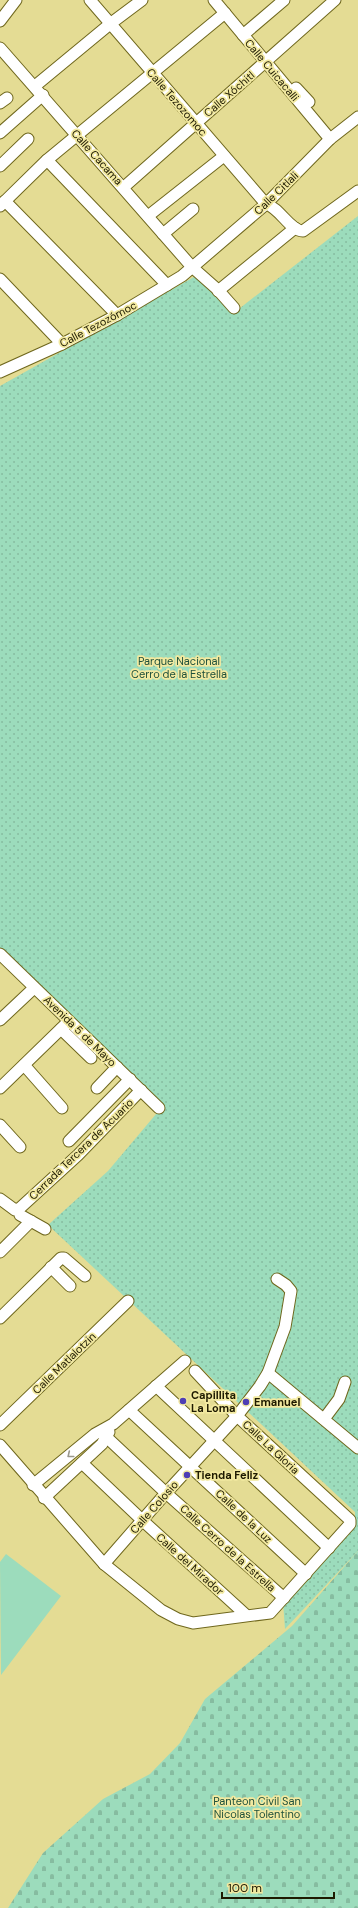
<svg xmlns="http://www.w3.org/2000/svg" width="358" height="1908" font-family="'DM Sans',sans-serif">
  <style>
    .grass { fill: url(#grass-dots) }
    .cemetery { fill: url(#cemetery-stones) }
    .pitch { fill: #9cdcbc }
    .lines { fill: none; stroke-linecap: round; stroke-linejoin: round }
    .minor-casing { stroke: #6f671d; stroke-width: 13 }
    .minor { stroke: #fff; stroke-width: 11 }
    .oneway { stroke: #9a988c }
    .poi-dot { fill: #4e3eb5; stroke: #f2e9a0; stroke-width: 1.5 }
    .labels { text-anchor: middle; stroke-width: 3.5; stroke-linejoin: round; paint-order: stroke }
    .street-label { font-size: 11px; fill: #1e1a00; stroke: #f2e9a0 }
    .park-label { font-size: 11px; fill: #1e503b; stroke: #f2e9a0 }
    .poi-label { font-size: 11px; font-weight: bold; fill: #1e1a00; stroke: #f2e9a0; text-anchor: start }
  </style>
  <defs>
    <pattern id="grass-dots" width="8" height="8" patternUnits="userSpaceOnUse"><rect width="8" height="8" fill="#9cdcbc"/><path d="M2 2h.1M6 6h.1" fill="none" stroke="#86bca0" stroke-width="1.8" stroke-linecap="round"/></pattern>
    <pattern id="cemetery-stones" width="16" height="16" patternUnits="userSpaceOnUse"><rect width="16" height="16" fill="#9cdcbc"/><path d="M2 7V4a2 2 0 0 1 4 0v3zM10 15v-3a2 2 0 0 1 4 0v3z" fill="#86bca0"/></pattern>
  </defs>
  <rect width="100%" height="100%" fill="#e4dc94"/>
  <path class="grass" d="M 358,216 L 358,1551 L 285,1629 L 283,1602 L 355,1522 L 355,1512 L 48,1225 L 108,1171 L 162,1107 L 0,948 L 0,386 L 194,277 L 206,282 L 235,312 Z"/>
  <path class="cemetery" d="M 358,1551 L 358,1908 L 8,1908 L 43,1853 L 103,1799 L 150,1774 L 180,1743 L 205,1699 L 292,1626 Z"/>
  <path class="pitch" d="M 6,1554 L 61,1596 L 1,1675 L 0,1562 Z"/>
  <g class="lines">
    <g class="minor-casing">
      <g id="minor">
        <path d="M 90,0 L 266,204 C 280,208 290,231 303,231 L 358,191"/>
        <path d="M 214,0 L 330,139"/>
        <path d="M 0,21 L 16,0"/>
        <path d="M 243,35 L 284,0"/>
        <path d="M 0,48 L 192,267 L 218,290 L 234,308"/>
        <path d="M 35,86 L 110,24 L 142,0"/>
        <path d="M 296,88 L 309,102"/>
        <path d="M 0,103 L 7,98"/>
        <path d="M 0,133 L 43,95"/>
        <path d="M 47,160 L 167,285"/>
        <path d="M 0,166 L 28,139"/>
        <path d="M 124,187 L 335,0"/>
        <path d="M 5,201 L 117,315"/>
        <path d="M 0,206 L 47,160 L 225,13"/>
        <path d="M 148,216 L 224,156"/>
        <path d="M 163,234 L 193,209"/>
        <path d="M 0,279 L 62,344"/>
        <path d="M 218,291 L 295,228"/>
        <path d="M 0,372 L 62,344 L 117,315 L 182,276 L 266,204 L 330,139 L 358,117"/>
        <path d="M 0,954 L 159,1108"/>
        <path d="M 0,1020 L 34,988"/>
        <path d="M 61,1029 L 91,1058"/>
        <path d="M 24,1065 L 62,1108"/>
        <path d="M 0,1088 L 69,1021"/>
        <path d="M 97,1088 L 117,1067"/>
        <path d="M 0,1125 L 20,1147"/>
        <path d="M 69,1141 L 130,1079"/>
        <path d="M 0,1199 L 15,1210 L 20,1208 L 78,1155 L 141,1090"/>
        <path d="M 20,1215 L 45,1229"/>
        <path d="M 0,1252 L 31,1221"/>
        <path d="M 51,1267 L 70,1286"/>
        <path d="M 0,1318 L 61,1258 L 64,1258 L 85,1276"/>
        <path d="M 268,1373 L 358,1448"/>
        <path d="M 156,1386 L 329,1548"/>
        <path d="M 129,1410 L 306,1574"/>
        <path d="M 324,1419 L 339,1399 L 345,1382"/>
        <path d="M 0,1425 L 128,1301"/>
        <path d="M 101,1432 L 166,1493 L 284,1598"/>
        <path d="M 0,1445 L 104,1564 L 161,1610 L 178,1619 L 193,1623 L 270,1613 L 350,1524 L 350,1520 L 237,1416 L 195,1371"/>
        <path d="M 82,1463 L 142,1520 L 246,1615"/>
        <path d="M 33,1485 L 95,1434 L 113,1424 L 185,1361"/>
        <path d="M 44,1498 L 102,1444 L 109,1432"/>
        <path d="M 104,1564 L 166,1493 L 237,1416 L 260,1386 L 268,1373 L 285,1327 L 291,1291 L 286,1285 L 277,1279"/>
      </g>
    </g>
    <use href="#minor" class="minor"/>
  </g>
  <defs><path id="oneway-chevron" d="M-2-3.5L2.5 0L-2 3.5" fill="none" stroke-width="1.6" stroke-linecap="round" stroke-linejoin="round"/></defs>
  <use class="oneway" href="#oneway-chevron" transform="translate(70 1455) rotate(141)"/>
  <g class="poi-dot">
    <circle cx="183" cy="1401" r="4"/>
    <circle cx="246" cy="1402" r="4"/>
    <circle cx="187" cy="1475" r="4"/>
  </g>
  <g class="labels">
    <g class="street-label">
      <text transform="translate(272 70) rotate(50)" y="4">Calle Cuicacalli</text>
      <text transform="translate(229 94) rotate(-41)" y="4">Calle Xóchitl</text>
      <text transform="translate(177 102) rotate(49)" y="4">Calle Tezozomoc</text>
      <text transform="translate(97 157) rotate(48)" y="4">Calle Cacama</text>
      <text transform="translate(276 193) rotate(-44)" y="4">Calle Citlali</text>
      <text transform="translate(98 324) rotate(-28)" y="4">Calle Tezozómoc</text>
      <text transform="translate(80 1031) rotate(44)" y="4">Avenida 5 de Mayo</text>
      <text transform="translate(81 1149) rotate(-44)" y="4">Cerrada Tercera de Acuario</text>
      <text transform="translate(64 1363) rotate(-44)" y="4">Calle Matlalotzin</text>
      <text transform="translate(271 1447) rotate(43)" y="4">Calle La Gloria</text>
      <text transform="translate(154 1507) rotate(-49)" y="4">Calle Colosio</text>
      <text transform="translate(244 1516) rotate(43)" y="4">Calle de la Luz</text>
      <text transform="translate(228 1548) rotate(42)" y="4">Calle Cerro de la Estrella</text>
      <text transform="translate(190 1564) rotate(42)" y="4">Calle del Mirador</text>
    </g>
    <g class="park-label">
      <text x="179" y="665">Parque Nacional<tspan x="179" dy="13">Cerro de la Estrella</tspan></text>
      <text x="257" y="1805">Panteon Civil San<tspan x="257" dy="13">Nicolas Tolentino</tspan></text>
    </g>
    <g class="poi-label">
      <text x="191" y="1399">Capillita<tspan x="191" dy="13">La Loma</tspan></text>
      <text x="254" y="1406">Emanuel</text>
      <text x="195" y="1479">Tienda Feliz</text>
    </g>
  </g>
  <path d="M222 1892v6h112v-6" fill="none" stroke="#1e1a00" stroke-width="2"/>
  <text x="228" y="1892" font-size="12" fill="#1e1a00" stroke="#f2e9a0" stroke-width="3" paint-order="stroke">100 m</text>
</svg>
